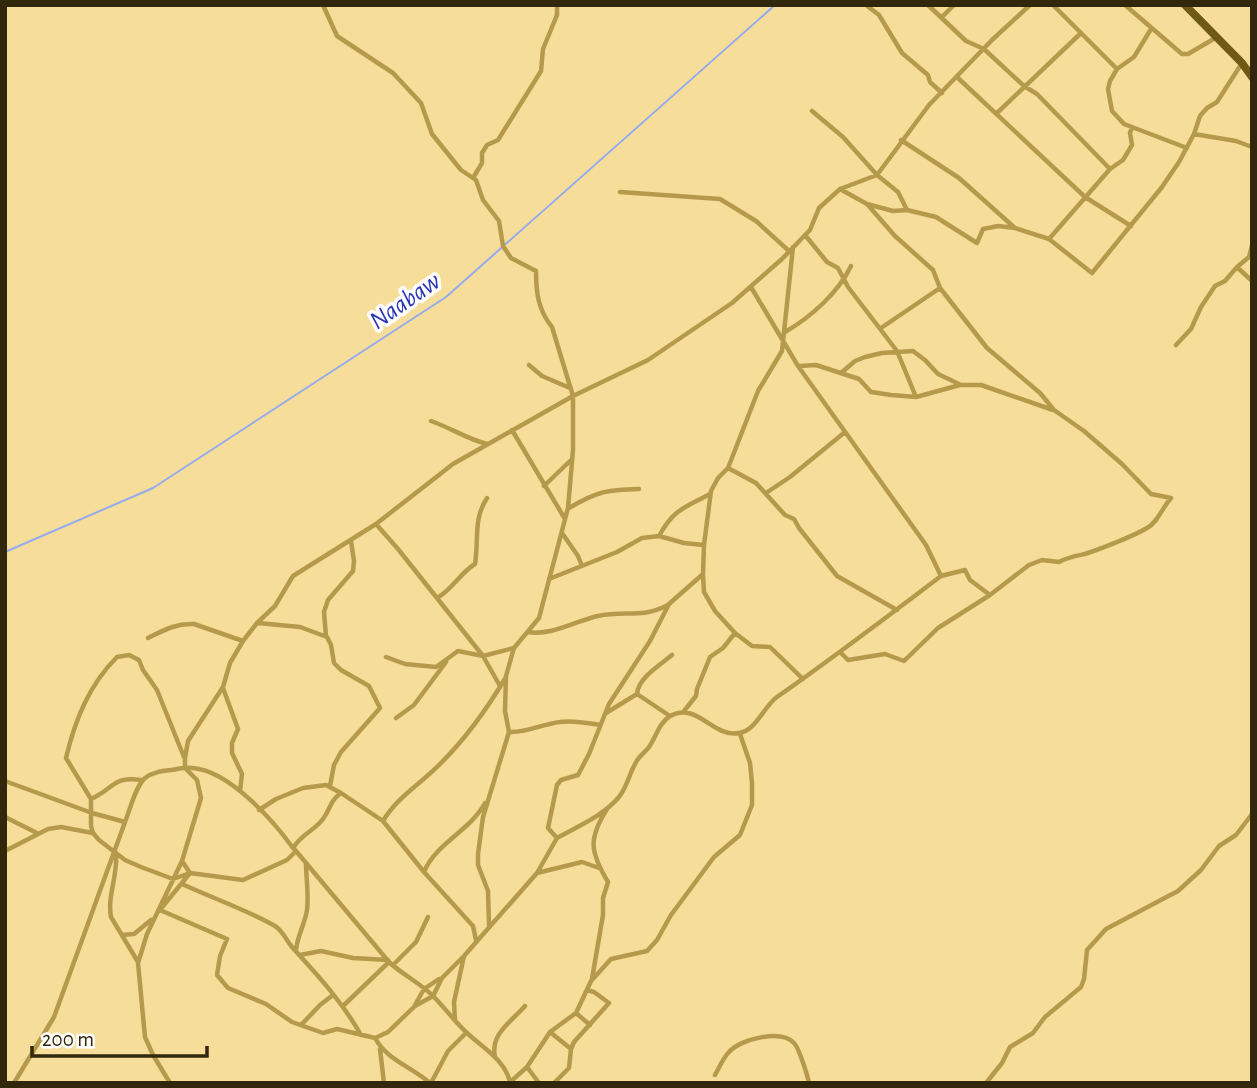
<svg xmlns="http://www.w3.org/2000/svg" width="1257" height="1088" font-family="'Alegreya Sans',sans-serif">
<rect width="100%" height="100%" fill="#f6dd99"/>
<g fill="none" stroke-linecap="round" stroke-linejoin="round">
<path stroke="#95abef" stroke-width="2" d="M 5,552 L 153,488 L 446,297 L 775,5"/>
<path stroke="#b69a4c" stroke-width="4.5" d="M 323,5 L 337,36 L 393,73 L 421,103 L 432,134 L 461,170 L 476,180 L 483,200 L 499,221 L 503,246 L 511,258 L 536,271 C 536,292 538,310 552,327 L 573,396 L 573,450 L 568,508 L 539,618 L 514,648 L 506,676 L 505,711 L 509,732 L 483,817 L 478,854 L 478,865 L 488,891 L 489,925
M 866,5 L 879,15 L 902,53 L 928,75 L 930,82 L 942,93
M 928,5 L 966,41 L 984,49 L 1024,86 L 1037,94 L 1110,169
M 1053,5 L 1117,69
M 1125,5 L 1182,54 L 1188,54 L 1217,37
M 942,17 L 954,5
M 1151,29 L 1134,57 L 1117,69 L 1110,81 L 1108,89 L 1112,111 L 1124,124 L 1187,148
M 958,78 L 1085,197 L 1131,226
M 812,111 L 843,137 L 877,175 L 898,192 L 907,210
M 997,113 L 1081,33
M 1194,134 L 1236,141 L 1252,147
M 901,140 L 959,178 L 1015,228 L 1049,239 L 1092,273 L 1162,187 L 1179,162 L 1194,134 L 1200,116 L 1207,108 L 1217,102 L 1242,63
M 473,178 L 482,163 L 482,153 L 487,145 L 498,140 L 541,71 L 543,49 L 557,15 L 557,5
M 840,189 L 867,204 L 893,211 L 907,210 L 936,217 L 977,243 L 983,229 L 998,226 L 1015,228
M 620,192 L 720,199 L 756,221 L 789,251
M 805,235 L 827,262 L 838,268 L 848,287 L 897,351 L 916,397
M 1049,239 L 1110,169 L 1123,160 L 1132,145 L 1130,133 L 1132,127
M 1237,267 L 1252,281
M 881,328 L 940,288
M 785,332 C 811,317 838,293 851,266
M 1176,345 L 1191,329 L 1201,307 L 1215,286 L 1225,281 L 1237,267 L 1249,257 L 1252,245
M 529,365 L 542,376 L 570,388
M 799,366 L 816,365 L 859,379 L 871,392 L 891,395 L 916,397 L 960,385 L 981,385 L 1053,410
M 841,373 L 855,361 L 865,357 L 882,353 L 913,351 L 925,360 L 938,374 L 959,384
M 431,421 C 451,428 467,439 487,444
M 512,430 L 565,519
M 728,468 L 756,483 L 785,515 L 794,519 L 799,528 L 837,576 L 897,610
M 544,486 L 571,460
M 766,493 L 790,477 L 845,432
M 569,508 C 598,491 606,490 639,489
M 376,524 L 398,549 L 483,656 L 500,686
M 562,533 L 578,556 L 582,566
M 659,536 C 674,509 684,508 710,494
M 703,575 L 704,592 L 715,611 L 735,633 L 752,646 L 770,647 L 803,679
M 941,576 L 965,570 L 970,580 L 990,595
M 549,579 L 617,552 L 642,538 L 659,536 L 684,543 L 704,545
M 437,598 C 452,590 460,573 475,564 C 479,540 473,519 487,498
M 258,623 L 300,627 L 327,637 L 331,645 L 334,663 L 341,670 L 369,686 L 380,708 L 341,752 L 334,765 L 330,786
M 528,632 C 552,636 575,621 598,616 C 625,610 641,619 668,605
M 326,636 L 324,612 L 328,600 L 353,571 L 354,561 L 351,541
M 148,638 C 164,630 177,623 194,624 L 243,641
M 841,653 L 848,660 L 885,654 L 904,661 L 938,628 L 990,595 L 1029,565 L 1042,560 L 1059,562 C 1068,557 1075,556 1085,554 C 1100,549 1134,536 1147,528 C 1158,522 1162,508 1171,498 L 1151,494 L 1122,464 L 1084,431 L 1054,410 L 1040,393 L 987,348 L 940,288 L 933,270 L 895,236 L 867,204
M 386,657 L 405,664 L 436,667 L 458,651 L 483,656 L 514,648
M 223,688 L 238,729 L 232,743 L 232,753 L 242,774 L 240,791
M 637,694 C 638,678 660,665 672,655
M 684,711 L 696,696 L 697,689 L 710,657 L 723,648 L 735,633
M 606,713 L 637,694 L 670,716
M 396,718 L 414,705 L 446,662
M 509,732 C 527,733 542,724 560,722 C 573,720 587,723 600,725
M 5,781 L 92,813 L 125,822 C 130,810 135,787 145,778 C 153,772 162,771 171,770 C 178,769 186,767 193,768 C 229,771 273,820 293,848
M 91,799 C 115,788 112,776 142,780
M 259,810 L 276,799 L 303,788 L 326,785 L 341,793 L 383,821 L 424,872 L 473,926 L 476,940
M 5,817 L 37,833
M 383,821 C 397,797 422,783 441,763 C 467,737 487,709 506,677
M 557,838 C 578,826 603,816 619,797 C 628,786 630,770 638,759 C 642,754 646,751 649,747 C 656,737 659,723 670,716 C 697,701 713,738 739,733 C 756,731 764,706 777,697 C 833,658 887,617 941,576 L 926,545 L 798,366 L 751,287
M 5,851 L 48,829 L 61,827 L 93,833
M 296,851 L 389,962 C 403,975 420,983 433,996 C 445,1008 455,1022 467,1033 C 483,1048 505,1060 510,1082
M 116,853 C 118,876 107,896 111,917 L 138,962
M 182,861 L 190,873 L 173,879 L 141,867 L 125,860 L 99,840 L 93,833 L 91,826 L 91,799 L 66,758 C 75,720 89,685 117,657 L 129,655 L 139,660 L 143,670 L 157,690 L 184,757
M 424,872 C 436,843 470,831 485,803
M 537,873 L 582,862 L 599,868
M 182,884 C 212,898 245,909 275,926 C 283,931 286,940 292,947 C 319,977 341,1000 361,1035
M 160,910 L 227,939 L 220,956 L 217,975 L 228,988 L 266,1004 L 292,1022 L 323,1033 L 337,1029 L 375,1038 L 388,1032 L 415,1006 L 433,996 L 442,978 L 464,956 L 537,873 L 557,838 L 548,828 L 557,785 L 561,780 L 578,775 L 589,754 L 609,704 L 650,641 L 669,604 L 703,574 L 704,545 L 711,491 L 718,478 L 728,468 L 758,391 L 782,351 L 793,247
M 159,911 L 190,873 L 243,880 L 287,860 L 296,851 L 293,848 C 302,833 317,830 325,816 C 331,806 331,800 341,793
M 122,935 L 134,934 L 151,920
M 296,950 C 297,936 305,924 307,910 C 309,894 306,879 306,863
M 300,955 L 321,951 L 353,958 L 388,960
M 393,965 L 416,942 L 428,917
M 592,979 L 603,915 L 603,898 L 608,882 C 590,852 588,839 607,809
M 344,1005 L 389,962
M 415,1005 L 424,989 L 439,979
M 576,1013 L 590,1025
M 455,1020 L 454,1002 L 464,956
M 301,1025 L 320,1005 L 333,995
M 550,1032 L 571,1049
M 375,1038 C 387,1060 412,1067 430,1083
M 380,1049 L 384,1083
M 495,1057 C 490,1034 511,1022 525,1006
M 527,1067 L 539,1083
M 715,1075 C 719,1068 723,1058 729,1052 C 740,1039 781,1029 794,1043 C 799,1048 807,1074 809,1083
M 14,1083 L 54,1017 L 125,822
M 170,1083 L 153,1055 L 145,1037 L 138,963 L 147,934 L 182,861 L 201,798 L 197,780 L 185,768 L 185,758 L 188,741 L 223,687 L 230,663 L 243,641 L 257,623 L 275,606 L 293,576 L 376,524 L 453,464 L 573,396 L 648,360 L 732,303 L 782,259 L 810,230 L 819,208 L 840,189 L 877,175 L 929,105 L 992,40 L 1030,5
M 431,1083 L 448,1051 L 466,1033
M 509,1083 L 527,1067 L 550,1032 L 576,1013 L 591,981 L 611,959 L 647,951 L 657,940 L 671,915 L 714,857 L 740,835 L 752,805 L 752,783 L 750,763 L 740,734
M 554,1083 L 569,1068 L 571,1049 L 574,1042 L 609,1003 L 594,992 L 587,990
M 986,1083 L 1002,1063 L 1010,1047 L 1033,1033 L 1045,1017 L 1081,987 L 1084,979 L 1087,950 L 1106,929 L 1178,891 L 1201,870 L 1219,846 L 1236,835 L 1252,814"/>
<path stroke="#6e5a16" stroke-width="8" d="M 1185,5 L 1242,63 L 1252,77"/>
</g>
<g text-anchor="middle" dominant-baseline="central" stroke-width="7" stroke-linejoin="round" paint-order="stroke">
<g font-size="26" font-style="italic" fill="#2834b4" stroke="#fff">
<text transform="translate(405 301) rotate(-35)">Naabaw</text>
</g>
</g>
<rect width="1257" height="1088" fill="none" stroke="#31270a" stroke-width="14"/>
<path d="M32 1046v10h175v-10" fill="none" stroke="#31270a" stroke-width="3.5"/>
<text x="42" y="1046" font-size="21" fill="#31270a" stroke="#ffffff" stroke-width="5" paint-order="stroke">200 m</text>
</svg>
